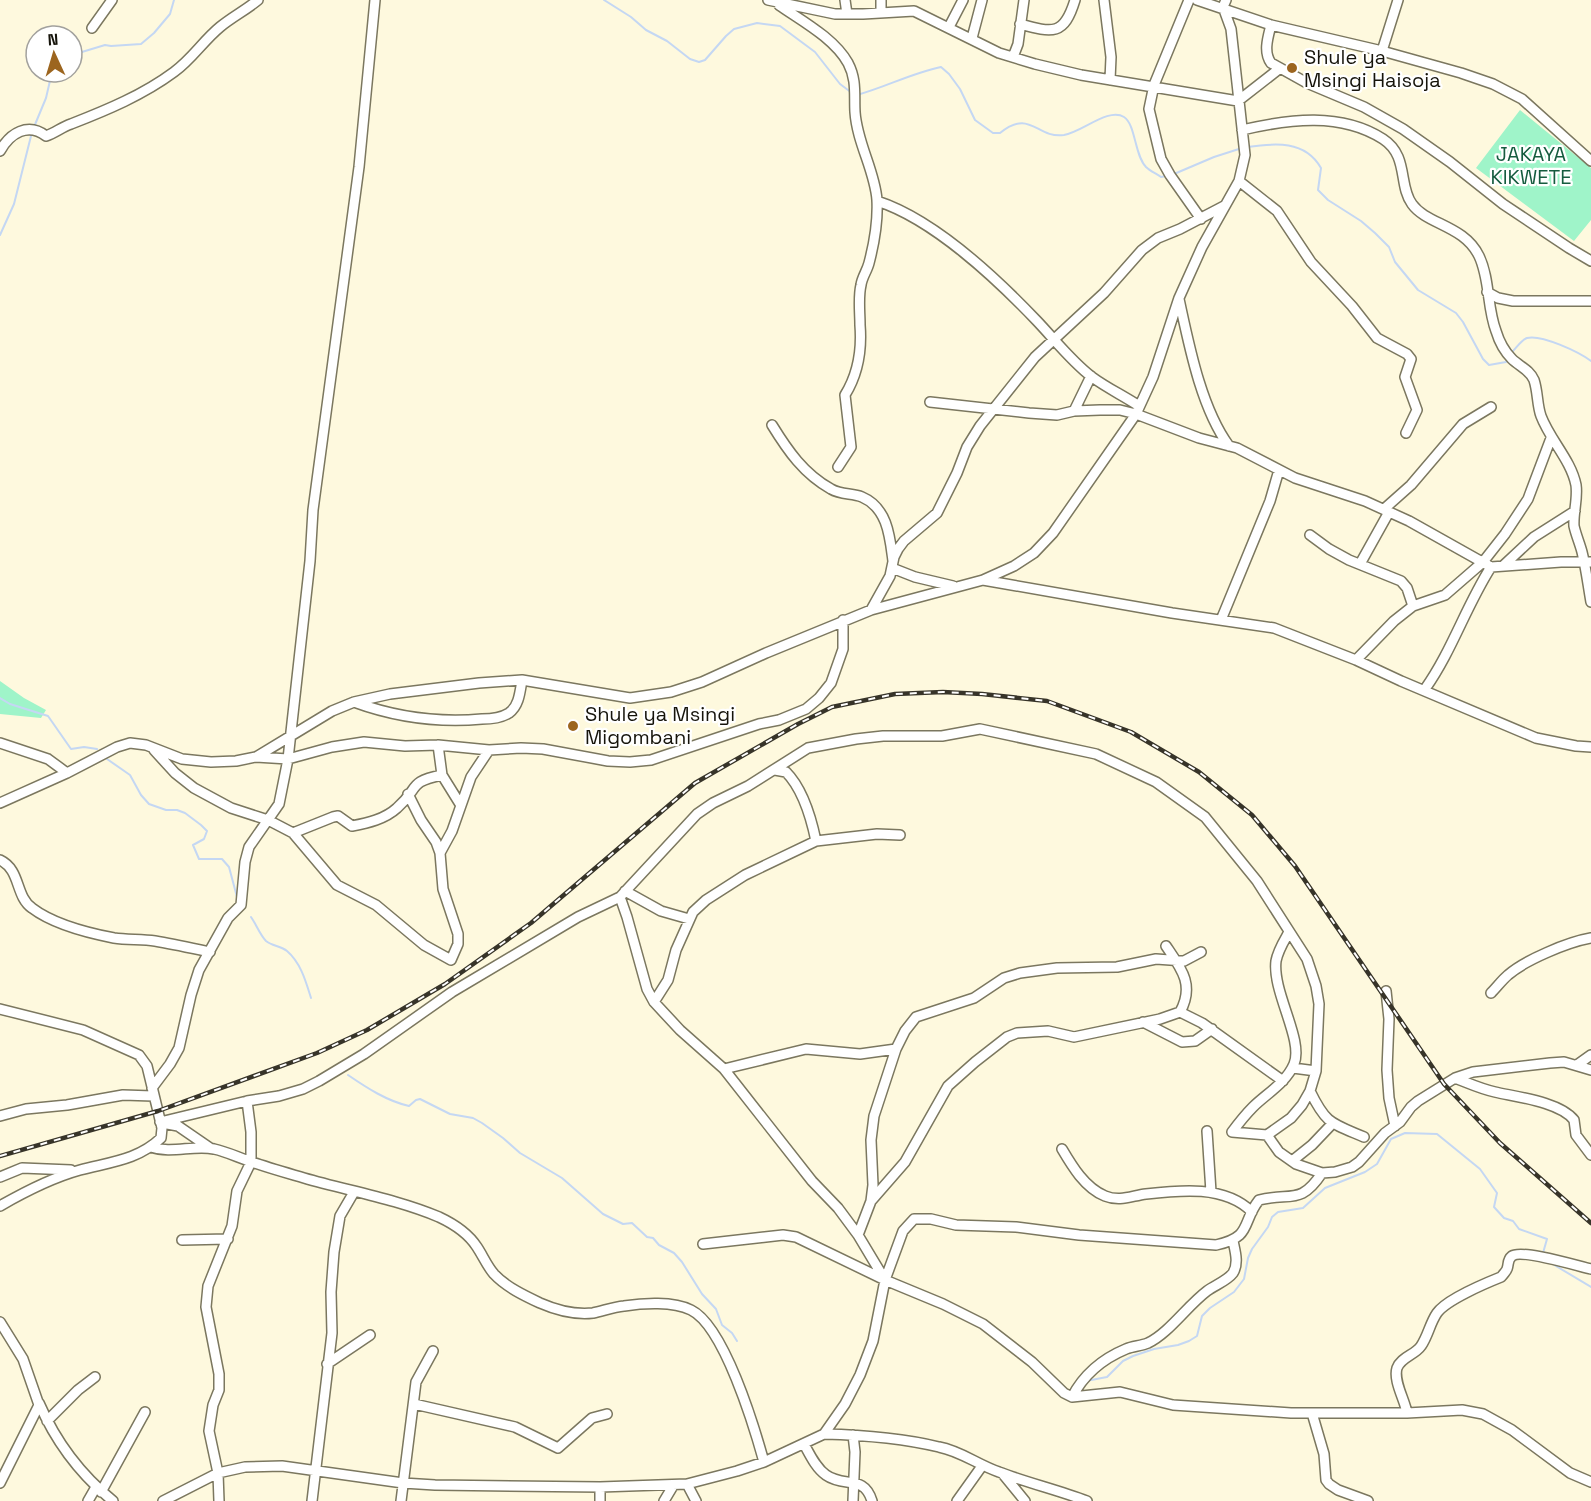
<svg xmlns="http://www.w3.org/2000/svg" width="1591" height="1501" font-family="'Space Grotesk',sans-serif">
<rect width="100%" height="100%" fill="#fef9de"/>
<path fill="#9ff4c9" d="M 1520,110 L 1591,168 L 1591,220 L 1574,241 L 1476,168 Z
M 0,681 L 24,698 L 46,710 L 41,718 L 0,714 Z"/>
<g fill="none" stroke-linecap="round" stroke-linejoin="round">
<path stroke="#c4d7f3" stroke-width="2" d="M 604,0 L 631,17 L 646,30 L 667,41 L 690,59 L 699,62 L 705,60 L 726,36 L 734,29 L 757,23 L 780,26 L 815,52 L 840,84 L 852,93
M 72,55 L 105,45 L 111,46 L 141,44 L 154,33 L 170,14 L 174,0
M 857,95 C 886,87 912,73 941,67 L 949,74 L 960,89 L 975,120 L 993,133 L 1000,133 C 1031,108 1036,139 1064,135 C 1082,132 1109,107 1124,117 C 1136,125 1134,154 1146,167 C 1150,171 1157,174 1161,177 L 1166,176
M 34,127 L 46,98 L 52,72
M 1247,147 C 1275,143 1305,140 1321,168 L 1318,190 L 1328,200 L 1361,221 L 1375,233 L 1389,247 L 1395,262 L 1418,290 L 1456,313 L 1463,322 L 1483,359 L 1489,365 L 1506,362 L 1507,359
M 1174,174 L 1214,157 L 1242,148
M 0,235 L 14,204 L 32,132
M 1510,354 C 1515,350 1521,340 1527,338 C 1541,334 1579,352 1591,361
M 0,698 L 10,704 L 48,716 L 71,749 L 84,747 L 97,749
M 107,759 L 130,775 L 141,795 L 149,804 L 166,810 L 177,810 L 185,813 L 201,825 L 207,831 L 204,839 L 193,845 L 199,859 L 222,859 L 229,867 L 237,897
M 251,917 C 256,924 260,935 266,941 C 272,946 281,946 287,951 C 301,963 306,982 311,998
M 348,1075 C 367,1088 387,1101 409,1106 L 416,1100 L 420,1099 L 450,1114 L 473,1118 L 482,1123 L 503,1138 L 520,1153 L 562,1178 L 603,1214 L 623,1224 L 632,1223 L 647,1237 L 653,1238 L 659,1245 L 674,1253 L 682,1262 L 702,1294 L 716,1309 L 722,1325 L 732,1333 L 737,1341
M 1551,1263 L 1591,1287
M 1086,1381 L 1107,1377 L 1123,1361 L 1133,1356 L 1154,1349 L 1178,1345 L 1189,1341 L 1197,1336 L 1202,1316 L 1210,1308 L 1234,1292 L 1244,1279 L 1248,1258 L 1252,1249 L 1268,1227 L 1272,1217 L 1278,1212 L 1303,1208 L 1325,1188 L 1365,1172 L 1377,1164 L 1391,1139 L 1405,1133 L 1437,1134 L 1480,1169 L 1497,1193 L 1494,1207 L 1504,1218 L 1513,1221 L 1519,1229 L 1547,1239 L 1543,1253"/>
<defs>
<path id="minor" d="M 768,0 L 835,14 L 863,14 L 914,11 L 999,53 L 1035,64 L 1081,75 L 1238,101 L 1279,69
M 845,0 L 847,14
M 1104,0 L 1111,57 L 1110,80
M 1189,0 L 1154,85 L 1149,109 L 1161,159 L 1170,175 L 1201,219
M 1197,0 L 1271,25 L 1382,51 L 1461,73 L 1493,84 L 1522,99 L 1591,161
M 779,5 C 802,21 834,38 848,63 C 857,80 854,95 855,112 C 857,143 875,171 877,200 C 878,220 874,244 869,263 C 867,271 862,277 861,285 C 858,297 860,312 860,325 C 862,350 858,374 845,395 L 851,447 L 838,467
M 881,13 L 881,0
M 1020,24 C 1053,33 1064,36 1075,0
M 1271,25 C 1268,37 1263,52 1271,63 L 1307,83 L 1364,107 L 1403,129 L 1450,162 L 1503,204 L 1569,248 L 1591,261
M 949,27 L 963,0
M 92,28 L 112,0
M 972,38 L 982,0
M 1382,51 L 1398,0
M 1013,57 L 1018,44 L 1024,0
M 1242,130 C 1289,119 1341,112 1383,139 C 1409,156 1398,185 1412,204 C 1427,225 1464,225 1479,256 C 1490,279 1487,308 1496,331 C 1499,341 1504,351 1512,359 C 1519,366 1530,370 1534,380 C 1538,392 1537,405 1541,416 C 1550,440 1571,460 1576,485 C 1578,499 1573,513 1574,526 C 1576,535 1580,544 1582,552 C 1586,568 1588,585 1591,602
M 0,151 C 10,133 28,122 46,136 C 55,133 62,127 71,124 C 107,110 143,95 174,72 C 192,59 203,41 220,27 C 232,17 246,10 258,0
M 1239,181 L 1277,211 L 1311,262 L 1352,306 L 1377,338 L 1407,354 L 1411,359 L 1405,377 L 1417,410 L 1406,433
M 877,201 C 933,219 997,279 1037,321 C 1055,340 1072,362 1092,377 C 1107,388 1124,396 1139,406
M 1487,292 L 1498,298 L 1513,301 L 1591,301
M 1179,299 C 1189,345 1201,408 1229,446
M 930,402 L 1029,413 L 1057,415 L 1074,411 L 1100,410 L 1120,410 L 1136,414 L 1199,438 L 1237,448 L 1295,478 L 1365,501 L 1409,521 L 1491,567 L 1561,562 L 1591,562
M 1074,411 L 1091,376
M 772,425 C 788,451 804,474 831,489 C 841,495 852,493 862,497 C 888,508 890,538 893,561
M 1384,509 L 1411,485 L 1463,424 L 1491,407
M 1310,535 L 1329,549 L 1349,560 L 1401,581 L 1407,588 L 1413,606
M 1360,564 L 1389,512
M 1504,565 L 1534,537 L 1575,511
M 892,568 L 915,577 L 953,586
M 983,580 L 1172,613 L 1274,628 L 1356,660 L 1401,681 L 1536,738 L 1576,746 L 1591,747
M 871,610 L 890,576 L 894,557 L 898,549 L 904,541 L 937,513 L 957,473 L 967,447 L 980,426 L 1035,357 L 1104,293 L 1142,250 L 1158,238 L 1180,229 L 1224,206
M 1221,620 L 1270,501 L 1279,470
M 1356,660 L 1394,621 L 1413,606 L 1445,595 L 1483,562 L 1505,534 L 1528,499 L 1551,438
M 1425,689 C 1452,651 1466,606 1491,567
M 354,702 C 395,717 438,723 482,719 C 490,719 501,718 509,713 C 519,706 520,692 522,680
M 0,743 L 48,759 L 67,773
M 438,745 L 442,775 L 460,804
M 154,750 L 175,773 L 194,788 L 231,808 L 268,820 L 293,833 L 337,885 L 376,905 L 424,945 L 451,960 L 458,944 L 458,934 L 443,889 L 440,853 L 436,842 L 421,820 L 408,794
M 256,757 L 288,759 L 332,747 L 364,742 L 405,746 L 438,745 L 489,750 L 521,748 L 543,749 L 608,761 L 630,762 L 651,760 L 759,724 L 779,720 L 806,709 L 819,698 L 831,683 L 843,649 L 843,620
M 775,770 L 786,772 C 803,789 811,817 816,841
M 0,803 L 67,773 L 117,747 L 130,743 L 146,745 L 182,759 L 211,762 L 236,761 L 256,757 L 332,711 L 354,702 L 390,694 L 479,683 L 522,680 L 630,698 L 671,692 L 702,682 L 766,653 L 871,610 L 983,580 L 1014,566 L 1034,553 L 1053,533 L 1136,414 L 1153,377 L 1179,298 L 1202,247 L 1239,181 L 1245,155 L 1231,29 L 1223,7 L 1226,0
M 293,833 L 333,817 L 338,816 L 352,826 C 368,823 385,819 397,808 C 420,788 407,782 442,775
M 440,853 L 452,831 L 471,777 L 489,750
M 0,860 C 21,870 15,896 32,908 C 53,924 88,933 114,938 C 127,940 142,939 155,941 C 173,944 191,948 210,952
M 625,891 L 661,911 L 689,919
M 1386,991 L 1389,1019 L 1387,1070 L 1389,1098 L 1395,1126
M 1491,993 C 1497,987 1502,980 1508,975 C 1525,960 1568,942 1591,938
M 654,1002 L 668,980 L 676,950 L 693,912 L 706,900 L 745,875 L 816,841 L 877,834 L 900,835
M 0,1009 L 83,1030 L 139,1055 L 147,1066 L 162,1128 L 161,1138 C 138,1160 110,1162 80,1170 C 51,1178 26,1191 0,1206
M 1180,1012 L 1202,1023 L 1283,1081
M 1143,1022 L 1182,1042 L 1195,1041 L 1212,1029
M 1577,1065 L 1591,1055
M 1293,1068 L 1316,1071
M 724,1069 L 806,1049 L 860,1054 L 896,1049
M 1455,1078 C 1468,1083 1481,1089 1495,1092 C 1517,1097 1560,1102 1574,1120 L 1576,1135 L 1591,1155
M 152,1088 L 170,1064 L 179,1048 L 191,995 L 199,970 L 228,918 L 241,905 L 245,862 L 249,847 L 279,804 L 288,759 L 310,561 L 313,510 L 359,167 L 375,0
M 1310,1091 C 1326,1124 1331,1123 1364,1137
M 0,1116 L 26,1109 L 67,1105 L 123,1095 L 153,1096
M 160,1122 L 247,1101 L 279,1096 L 303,1089 L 319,1081 L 364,1054 L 452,992 L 578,917 L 620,897 L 697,814 L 713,803 L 748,786 L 808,748 L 856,739 L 883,736 L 942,736 L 980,729 L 1096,754 L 1156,782 L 1205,817 L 1257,881 L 1307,959 L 1316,986 L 1319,1004 L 1316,1071 L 1310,1091 L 1302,1105 L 1291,1118 L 1267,1135
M 162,1123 L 178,1126 L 210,1148
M 1207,1131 L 1211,1192
M 1232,1132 L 1267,1135 L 1279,1152 L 1296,1164 L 1322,1173 L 1335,1172 L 1352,1167 L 1359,1162 L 1385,1133 L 1400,1122 L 1411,1107 L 1418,1101 L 1455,1078 L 1473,1072 L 1550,1063 L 1564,1062 L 1591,1070
M 1232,1132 C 1238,1124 1245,1115 1253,1107 C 1266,1094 1286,1083 1294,1064 C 1304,1040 1272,992 1276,961 C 1278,950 1284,941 1289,932
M 151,1147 C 171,1154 193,1145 214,1149 C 228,1152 239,1158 252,1162 C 269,1168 287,1173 304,1178 C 349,1191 396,1199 439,1217 C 454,1224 468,1233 477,1247 C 483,1256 487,1266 494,1274 C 506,1287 525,1296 540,1303 C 556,1310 575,1315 593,1313 C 603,1311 613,1307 624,1306 C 643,1303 673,1301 691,1310 C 724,1326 754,1426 764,1462
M 1062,1149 C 1072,1166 1085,1188 1105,1196 C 1120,1202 1131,1196 1146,1194 C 1180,1190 1225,1185 1252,1212
M 1292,1161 L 1312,1145 L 1332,1124
M 0,1177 L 22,1168 L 71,1170
M 871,1201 L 905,1162 L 948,1086 L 975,1062 L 1007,1037 L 1017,1033 L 1048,1031 L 1074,1037 L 1160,1019 L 1180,1012 C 1195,985 1181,968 1166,946
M 858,1235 L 871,1201 L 873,1185 L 871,1140 L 874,1116 L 896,1049 L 905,1031 L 916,1017 L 974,998 L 1004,978 L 1020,973 L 1057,968 L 1117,967 L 1156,959 L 1184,961 L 1201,952
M 182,1240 L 228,1239
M 703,1244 L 783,1235 L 796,1237 L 885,1280 L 943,1304 L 983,1324 L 1032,1362 L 1064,1393 L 1072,1397 L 1120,1392 L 1173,1405 L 1291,1413 L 1407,1413 L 1462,1410 L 1483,1414 L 1512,1430 L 1570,1473 L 1591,1482
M 885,1280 L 903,1231 L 914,1219 L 931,1219 L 956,1225 L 1016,1227 L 1079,1235 L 1216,1245 C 1253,1237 1241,1223 1259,1200 C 1291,1192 1300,1206 1322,1173
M 0,1322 L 23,1359 L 39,1405 L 0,1483
M 327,1364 L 370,1335
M 1072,1397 C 1084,1374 1102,1359 1126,1349 C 1133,1346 1141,1346 1148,1343 C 1169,1333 1187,1306 1207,1291 C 1215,1285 1227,1281 1233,1273 C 1239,1263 1235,1251 1233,1241
M 39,1403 C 55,1440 81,1475 113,1501
M 414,1404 L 515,1427 L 558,1448 L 592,1418 L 607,1414
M 1312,1413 L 1324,1454 L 1326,1480 L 1329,1484 L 1338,1490 L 1368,1501
M 1407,1413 C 1405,1400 1393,1381 1397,1368 C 1401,1357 1415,1355 1421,1346 C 1428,1336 1430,1323 1437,1313 C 1446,1300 1486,1283 1501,1277 C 1502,1276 1507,1270 1507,1269 C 1509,1264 1507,1260 1512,1256 C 1521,1249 1578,1266 1591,1269
M 47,1421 L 78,1390 L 95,1377
M 824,1434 C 863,1435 902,1438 939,1447 C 961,1451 978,1465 999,1472 C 1028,1483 1058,1490 1087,1501
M 853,1435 L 855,1452 L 853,1501
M 804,1444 C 810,1455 816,1468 826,1475 C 844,1488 864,1474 872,1501
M 1002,1473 L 1025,1501
M 687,1484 L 696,1501
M 600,1487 L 600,1501
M 101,1492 L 145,1412
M 88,1501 L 96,1487
M 163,1501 L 218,1473 L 245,1467 L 282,1466 L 403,1483 L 435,1485 L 600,1487 L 687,1484 L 737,1471 L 764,1462 L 824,1434 L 845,1404 L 860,1375 L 873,1341 L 885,1280 L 858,1235 L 838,1208 L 812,1181 L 724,1069 L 680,1030 L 654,1002 L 647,989 L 627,917 L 620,897
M 219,1501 L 218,1473 L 209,1431 L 213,1405 L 219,1390 L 219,1374 L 206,1307 L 208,1286 L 232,1226 L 237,1191 L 251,1162 L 251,1132 L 247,1101
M 312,1501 L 332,1333 L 331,1292 L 334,1252 L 340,1216 L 354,1192
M 401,1501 L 416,1382 L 433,1351
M 664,1501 L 673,1486
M 957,1501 L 982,1466"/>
</defs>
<use href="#minor" stroke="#7b775f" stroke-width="12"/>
<use href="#minor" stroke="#fff" stroke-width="9"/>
<defs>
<path id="rail" d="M 0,1156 L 158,1111 L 317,1053 L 367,1030 L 445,984 L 531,923 L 695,783 L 798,724 L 832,707 L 895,694 L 943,692 L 982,694 L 1047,701 L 1131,732 L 1199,772 L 1252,815 L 1295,866 L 1444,1084 L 1500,1143 L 1591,1223"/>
</defs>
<use href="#rail" stroke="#373429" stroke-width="4.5"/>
<use href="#rail" stroke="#fff" stroke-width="2" stroke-dasharray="7" stroke-linecap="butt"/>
</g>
<g fill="#9c651f" stroke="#fff" stroke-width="2">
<circle cx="1292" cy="68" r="6"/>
<circle cx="573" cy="726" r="6"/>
</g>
<g text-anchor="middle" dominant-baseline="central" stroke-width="4.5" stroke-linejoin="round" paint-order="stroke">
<g font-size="20" fill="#16140b" stroke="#fff" text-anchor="start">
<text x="1304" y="57">Shule ya<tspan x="1304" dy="23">Msingi Haisoja</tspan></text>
<text x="585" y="714">Shule ya Msingi<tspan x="585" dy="23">Migombani</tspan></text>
</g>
<g font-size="20" fill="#155c3f" stroke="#fff">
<text x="1531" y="154">JAKAYA<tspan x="1531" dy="23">KIKWETE</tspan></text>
</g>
</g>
<g transform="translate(54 54) rotate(356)"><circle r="28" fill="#ffffff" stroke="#a2a19d" stroke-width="1.5"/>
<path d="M0-4.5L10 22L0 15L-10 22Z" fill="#9c651f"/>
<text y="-9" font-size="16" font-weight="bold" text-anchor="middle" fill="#16140b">N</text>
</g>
</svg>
